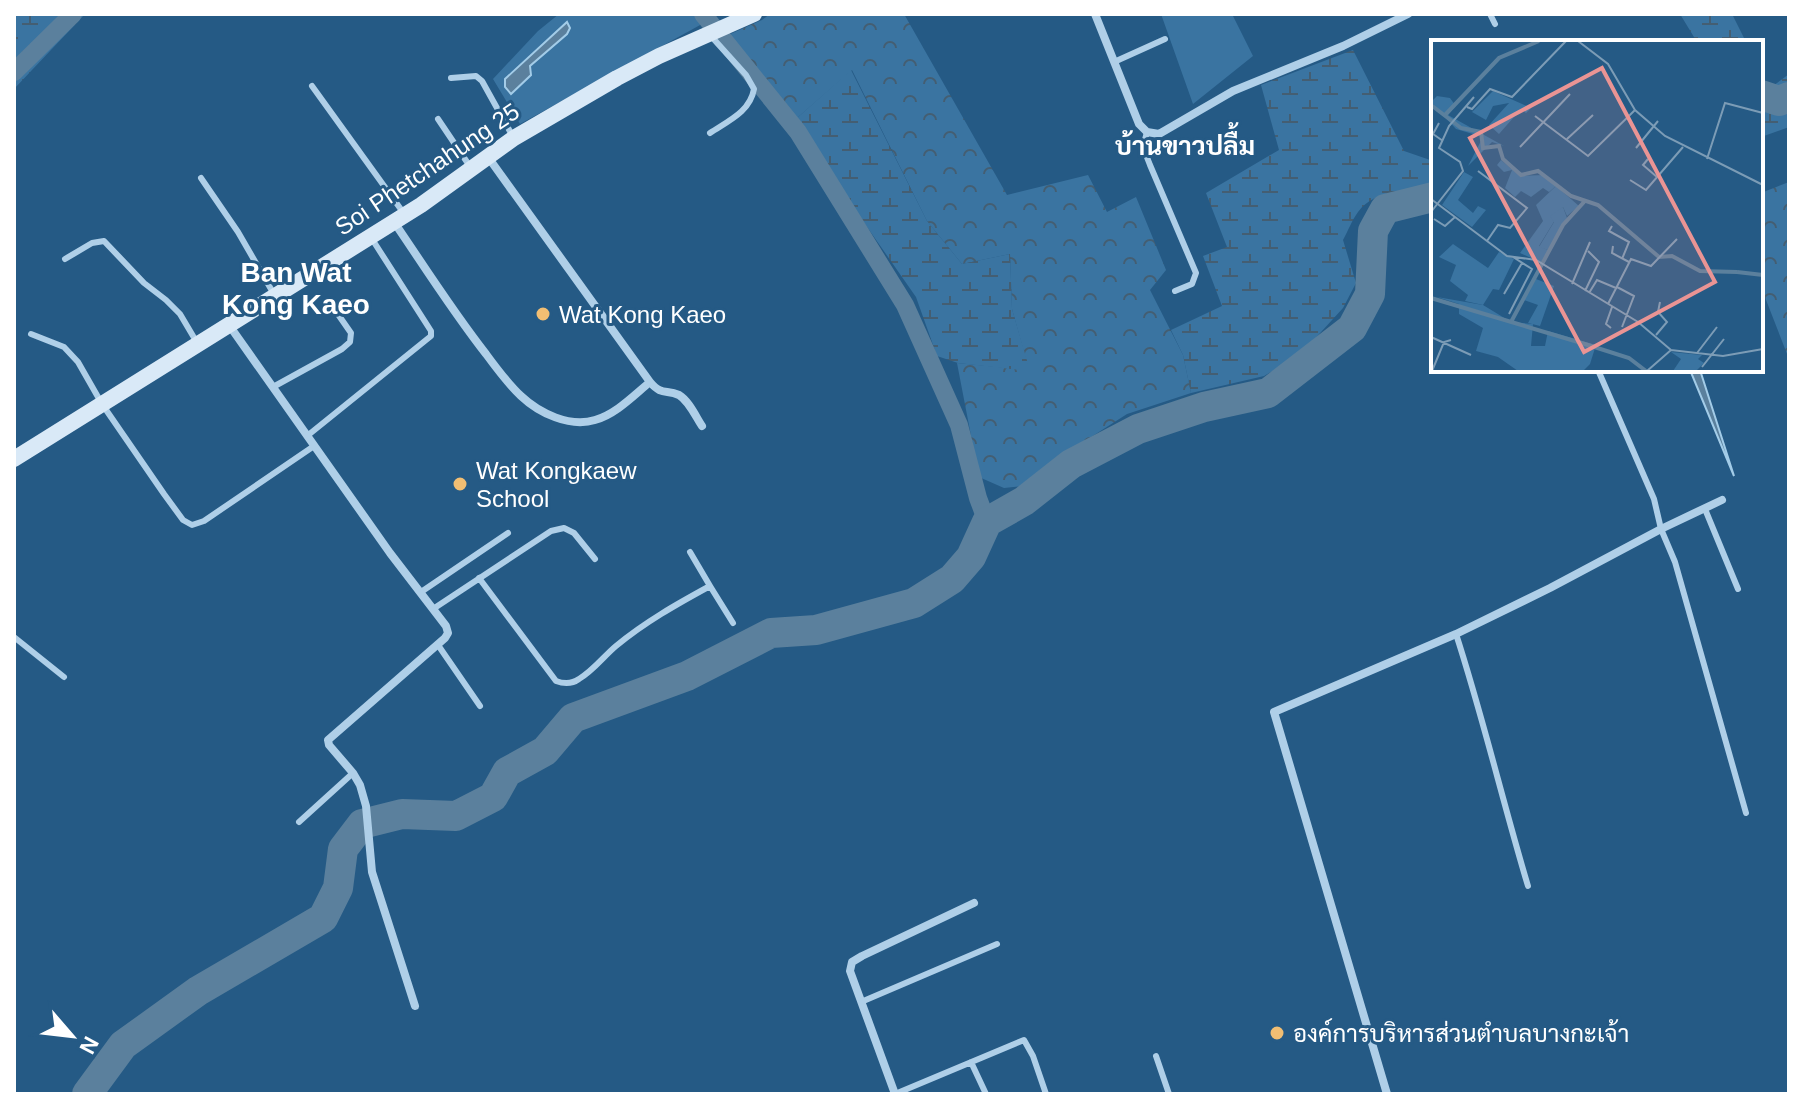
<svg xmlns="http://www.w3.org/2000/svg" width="1803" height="1108" font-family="Helvetica,Sarabun,sans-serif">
<defs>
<pattern id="forest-crowns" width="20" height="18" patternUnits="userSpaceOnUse" patternTransform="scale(2)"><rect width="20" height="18" fill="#3a74a1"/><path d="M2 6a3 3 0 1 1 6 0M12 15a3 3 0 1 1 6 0" fill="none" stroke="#445e72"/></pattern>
<pattern id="wetland-marsh" width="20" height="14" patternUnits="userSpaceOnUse" patternTransform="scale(2)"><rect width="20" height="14" fill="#3a74a1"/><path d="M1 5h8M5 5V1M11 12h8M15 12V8" fill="none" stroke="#445e72"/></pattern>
</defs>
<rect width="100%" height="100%" fill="#255a85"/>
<path fill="#3a74a1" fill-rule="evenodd" d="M 559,14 L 695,14 L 702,24 L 520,124 L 493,79 L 538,31 ZM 568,22 L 567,34 L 530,66 L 530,75 L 511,93 L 521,64 Z
M 1161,14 L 1232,14 L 1253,56 L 1193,104 Z"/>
<path fill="url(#forest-crowns)" d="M 770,14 L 904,14 L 1007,195 L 1088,175 L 1107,212 L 1136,197 L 1166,270 L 1150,290 L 1183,355 L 1191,393 L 1127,414 L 1077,446 L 1024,486 L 1004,488 L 979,477 L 957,363 L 1029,370 L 1012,309 L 1010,254 L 962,264 L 927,221 L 852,70 L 797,118 L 728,35 L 762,20 Z
M 1789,182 L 1789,359 L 1761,287 L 1761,193 Z"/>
<path fill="url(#wetland-marsh)" d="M 14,14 L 85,14 L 14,89 Z
M 1680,14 L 1732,14 L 1746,42 L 1697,42 Z
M 1353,50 L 1404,151 L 1433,161 L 1433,184 C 1407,193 1376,188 1358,212 C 1352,220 1348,231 1343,240 L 1356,283 L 1343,308 L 1300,355 L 1264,376 L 1191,393 L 1183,355 L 1171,330 L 1222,306 L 1203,256 L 1227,247 L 1206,193 L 1279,150 L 1261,85 Z
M 851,70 L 927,221 L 962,264 L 1010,254 L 1012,309 L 1030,371 L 958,363 L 937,356 L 916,297 L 851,204 L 797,118 Z
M 1761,74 L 1769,89 L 1789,74 L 1789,92 L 1780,97 L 1789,104 L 1789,127 L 1761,137 Z"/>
<path fill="#5b809d" stroke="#a3cce8" stroke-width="2" d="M 567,22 L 570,28 L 567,34 L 530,66 L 531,75 L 511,94 L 505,87 L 505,79 Z
M 1690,370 L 1700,370 L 1734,476 Z"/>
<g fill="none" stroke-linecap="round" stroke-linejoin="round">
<path stroke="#5b809d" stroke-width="18" d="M 703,14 L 798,132 L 905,305 L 959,425 L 978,498 L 987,522
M 14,72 L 73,14"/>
<path stroke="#5b809d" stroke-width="30" d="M 1761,95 L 1779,101 L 1789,97
M 87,1094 L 123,1045 L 198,991 L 323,918 L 338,888 L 343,849 L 362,824 L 402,814 L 456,816 L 493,797 L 507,772 L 545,751 L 573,718 L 687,676 L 771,633 L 816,630 L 914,603 L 952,579 L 971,557 L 987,522 L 1024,501 L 1071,464 L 1138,429 L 1204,407 L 1268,393 L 1352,328 L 1370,294 L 1373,231 L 1385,209 L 1433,197"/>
<path stroke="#afcfe8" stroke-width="6" d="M 1490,14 L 1495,24
M 1114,62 L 1165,39
M 451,78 L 476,76 L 482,81 L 512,135
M 312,86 L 405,215
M 438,119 L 471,168
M 1147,132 L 1143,147 L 1150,165 L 1196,273 L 1192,284 L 1175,291
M 710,133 C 728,121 750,112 754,89 L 746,75 L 710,35
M 201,178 L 238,232 L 275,296
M 65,259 L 92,243 L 104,241 L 144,283 L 166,300 L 180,314 L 196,341
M 31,334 L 64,347 L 78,362 L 102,404 L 164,494 L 183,520 L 192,525 L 204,521 L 314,446
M 1598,370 L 1654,499 L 1661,529 L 1675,562 L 1746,813
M 273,387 L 342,349 L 350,342 L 351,333 L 335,310
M 307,436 L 431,336 L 431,331 L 372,239
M 1705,509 L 1738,589
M 690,552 L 710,586
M 479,578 L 556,681 C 564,684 572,684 579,679 C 593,671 604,656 616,646 C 645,622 677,604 710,586 L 733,623
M 421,592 L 508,533
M 433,609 L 551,531 L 564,528 L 574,533 L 595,559
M 1456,634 C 1483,717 1503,803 1528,886
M 14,637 L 64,677
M 438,645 L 480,706
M 299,822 L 353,773
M 861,1002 L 997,944
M 1156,1056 L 1169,1094
M 971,1062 L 986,1094
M 895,1094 L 1024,1040 L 1033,1056 L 1046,1094"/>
<path stroke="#afcfe8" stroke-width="8" d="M 1095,14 L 1139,124 L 1147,132 L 1159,134 L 1233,91 L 1343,46 L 1408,14
M 488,157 L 650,382 C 662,396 666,389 679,395 C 689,401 696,417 702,426
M 394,222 C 424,266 453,312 486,354 C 497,369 508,384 521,396 C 539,413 570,428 595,420 C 616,414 633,396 650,382
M 229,325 L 390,553 L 446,626 L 448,633 L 445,638 L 328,740 L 329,745 L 353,773 L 360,785 L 366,806 L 372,872 L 415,1006
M 895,1094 L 850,971 L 852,962 L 862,956 L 974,903
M 1387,1094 L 1274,712 L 1456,634 L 1550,588 L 1661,529 L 1722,500"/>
<path stroke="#d9e9f7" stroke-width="16" d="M 14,459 L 421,205 L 514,138 L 617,78 L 659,56 L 754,14"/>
</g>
<g fill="#f1be73" stroke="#255a85" stroke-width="3">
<circle cx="543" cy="314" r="8"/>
<circle cx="460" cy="484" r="8"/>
<circle cx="1277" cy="1033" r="8"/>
</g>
<g text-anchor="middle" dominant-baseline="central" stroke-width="6" stroke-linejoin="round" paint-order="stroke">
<g font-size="24" fill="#fff" stroke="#255a85">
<text transform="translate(427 169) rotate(-34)">Soi Phetchahung 25</text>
</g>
<g font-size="24" fill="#fff" stroke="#255a85" text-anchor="start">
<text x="559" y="314">Wat Kong Kaeo</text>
<text x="476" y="470">Wat Kongkaew<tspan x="476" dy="28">School</tspan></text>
<text x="1293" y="1033">องค์การบริหารส่วนตำบลบางกะเจ้า</text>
</g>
<g font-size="26" font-weight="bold" fill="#fff" stroke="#255a85">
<text x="1185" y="146">บ้านขาวปลื้ม</text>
</g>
<g font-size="28" font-weight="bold" fill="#fff" stroke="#255a85">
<text x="296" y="272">Ban Wat<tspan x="296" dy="32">Kong Kaeo</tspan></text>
</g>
</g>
<g transform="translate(1431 40)">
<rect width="332" height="332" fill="#255a85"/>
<path d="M 62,51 L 100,68 L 95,73 L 90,69 L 68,94 L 58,85 L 78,63 L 62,66 L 55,80 L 41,72 ZM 33,132 L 42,137 L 27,160 L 42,173 L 47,166 L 55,170 L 41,187 L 11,165 ZM 125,146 L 148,166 L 136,176 L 132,167 L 108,206 L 117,210 L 111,223 L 89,213 L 112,181 L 105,165 ZM 22,204 L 57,228 L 68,212 L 83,219 L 68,250 L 62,249 L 52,265 L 34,261 L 37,255 L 19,241 L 25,225 L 8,217 ZM 105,239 L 123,246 L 109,286 L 97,283 L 107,265 L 93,260 ZM 240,312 L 271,315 L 267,319 L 273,323 L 265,331 L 242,331 L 250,319 Z" fill="#3a74a1"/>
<path d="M 53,32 L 17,75 L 73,106 L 61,102 L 37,126 L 52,97 L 25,89 L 0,62 L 6,56 L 19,58 L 24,65 ZM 70,120 L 89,136 L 113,135 L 125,146 L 118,152 L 112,148 L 100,157 L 90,151 L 84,157 L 74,148 L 81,130 L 73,132 L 66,125 ZM 132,167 L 136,178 L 117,210 L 108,207 L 123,182 L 119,176 ZM 6,257 L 52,265 L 80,282 L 102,284 L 100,306 L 114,306 L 117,291 L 165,305 L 159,324 L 152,331 L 87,331 L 67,317 L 45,311 L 52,288 L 28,274 L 28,264 Z" fill="#3a74a1"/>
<path fill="none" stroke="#5b809d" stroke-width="4" d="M 0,65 L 30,88 L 50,92 L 52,108 L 68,106 L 72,119 L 90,135 L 107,131 L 140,156 L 167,165 L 228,217 L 241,216 L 269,231 L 306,232M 14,75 L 68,18 L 108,1M 306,232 L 332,235M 0,258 L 157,305 L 198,318 L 215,331M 80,282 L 132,185 L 153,162"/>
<path fill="none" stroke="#7c9cb6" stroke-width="2" d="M 147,1 L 177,24 L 204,70 L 234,96 L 332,145M 36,67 L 41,69 L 59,49 L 81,57 L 135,1M 104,76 L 157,116 L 204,70M 8,83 L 2,94 L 12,101M 136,99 L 162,75M 89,107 L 139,54M 205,108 L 227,81M 217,119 L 212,125 L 226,137M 276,119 L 294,63 L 332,73M 47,131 L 96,168 L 79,188 L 67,185 L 56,201M 199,140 L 215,150 L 252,107M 0,159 L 76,216 L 105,220 L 207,282 L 240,310M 0,172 L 32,131 L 29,122 L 8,108 L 18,86 L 43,57M 3,179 L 14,186 L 24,177M 181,186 L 178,191 L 198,202 L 191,219M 182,206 L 181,213 L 198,222M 141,244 L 159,202M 186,247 L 203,256 L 191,287M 154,251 L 168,222 L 157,211M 158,253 L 166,240 L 185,248M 73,254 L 91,223M 177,264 L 200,219 L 220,226 L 246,199M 78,274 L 101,229 L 82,217M 180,288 L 175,284 L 181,267M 225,295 L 236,282 L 227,272 L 229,262M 0,297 L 40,315M 266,313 L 286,287M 271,327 L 293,299M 1,331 L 13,302 L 20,300M 216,331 L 240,310 L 292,316 L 332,309"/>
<path fill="#ea9494" fill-opacity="0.15" stroke="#ea9494" stroke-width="4" d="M 171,28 L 284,242 L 153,312 L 39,98 Z"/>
<rect width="332" height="332" fill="none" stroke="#fff" stroke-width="4"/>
</g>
<rect width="1803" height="1108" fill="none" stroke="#ffffff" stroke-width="32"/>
<g transform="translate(72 1036) rotate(118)" stroke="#255a85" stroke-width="6" paint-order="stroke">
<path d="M0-6L14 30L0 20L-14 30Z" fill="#ffffff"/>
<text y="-12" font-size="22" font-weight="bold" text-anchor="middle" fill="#ffffff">N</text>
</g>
</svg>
